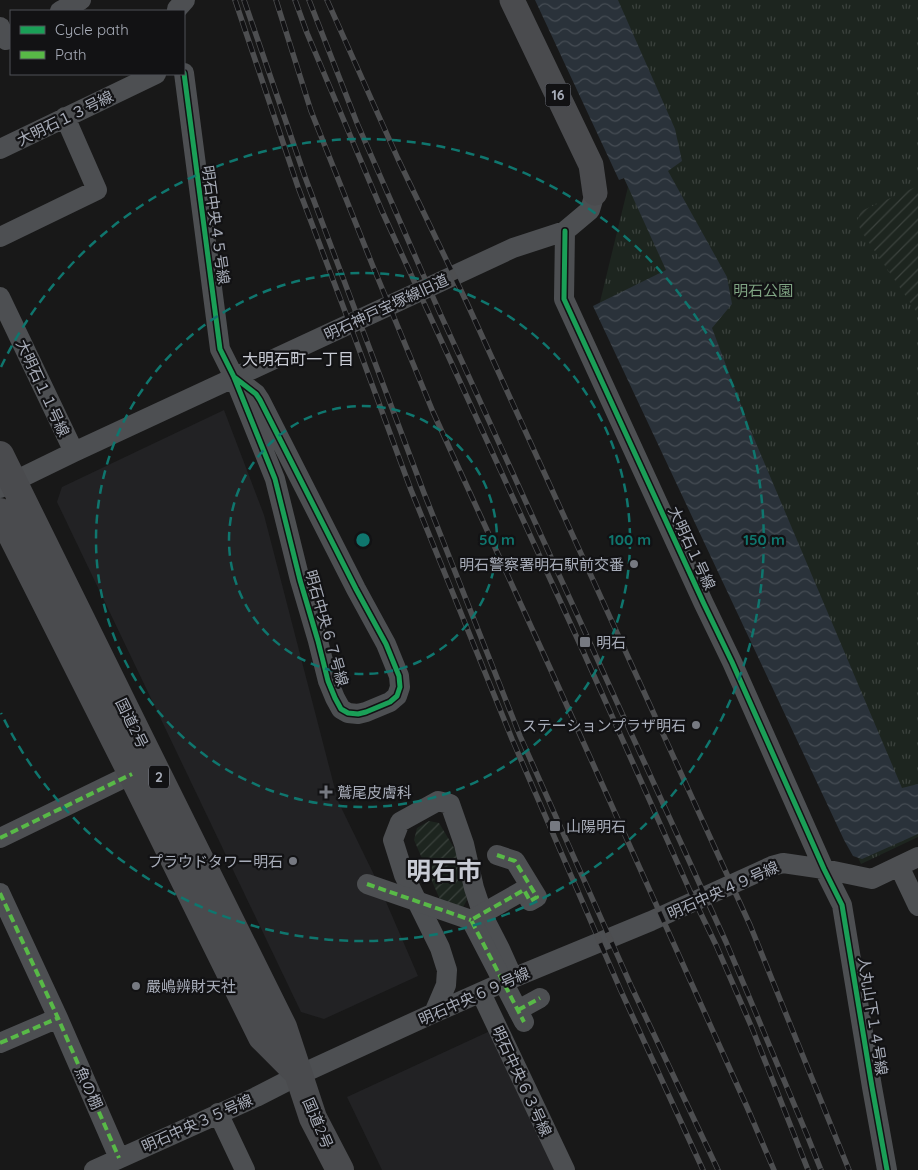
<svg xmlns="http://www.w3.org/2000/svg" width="918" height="1170" font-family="Quicksand,'Noto Sans JP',sans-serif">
<defs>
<pattern id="grass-tufts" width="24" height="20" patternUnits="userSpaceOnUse" patternTransform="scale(1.25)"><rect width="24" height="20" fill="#1d251f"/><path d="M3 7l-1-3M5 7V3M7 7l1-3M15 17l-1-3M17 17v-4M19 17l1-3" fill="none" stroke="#3b423d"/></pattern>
<pattern id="garden-furrows" width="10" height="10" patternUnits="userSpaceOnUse" patternTransform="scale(1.25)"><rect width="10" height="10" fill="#1d251f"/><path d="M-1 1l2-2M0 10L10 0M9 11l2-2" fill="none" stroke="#3b423d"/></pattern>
<pattern id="water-waves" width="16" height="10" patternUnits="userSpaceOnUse" patternTransform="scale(1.25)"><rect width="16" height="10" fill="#2a323a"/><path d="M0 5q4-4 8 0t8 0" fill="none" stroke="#464d54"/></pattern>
</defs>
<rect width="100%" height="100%" fill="#181818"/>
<path fill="#222224" d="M 224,410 L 264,515 L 338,801 L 377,881 L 418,976 L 324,1019 L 301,1012 L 57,502 L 62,487 Z
M 490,1031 L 556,1170 L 382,1170 L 347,1097 Z"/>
<path fill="url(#grass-tufts)" d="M 540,0 L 918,0 L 918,837 L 861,864 L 599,306 L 628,187 Z"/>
<path fill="url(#garden-furrows)" d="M 918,186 L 918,314 L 861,231 L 857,221 L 861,211 Z
M 429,821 L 439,823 L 456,851 L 467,900 L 462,909 L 441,902 L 414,840 L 417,828 Z"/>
<path fill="url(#water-waves)" d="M 535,0 L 618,0 L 675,129 L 682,161 L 668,171 L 727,277 L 732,304 L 712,328 L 750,429 L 902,788 L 918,784 L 918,834 L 862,859 L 853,856 L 844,840 L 593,306 L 666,270 L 624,178 L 619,180 Z"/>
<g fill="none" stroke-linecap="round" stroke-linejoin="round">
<path stroke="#4d4f52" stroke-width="20" d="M 177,9 L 185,0
M 60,11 L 81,0
M 0,27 L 6,40
M 184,73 L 220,349 L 234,377 L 275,479 L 300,580 L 318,641 L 328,681 L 335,698 L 341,709 L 348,713 L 358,714 L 366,712 L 390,702 L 397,696 L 400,687 L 399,676 L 386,644 L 356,589 L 260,400 L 256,394 L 234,377
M 0,149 L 156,74
M 565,231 L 564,299 L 704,604 L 732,662 L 824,869 L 842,905 L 872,1087 L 887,1170
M 0,237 L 97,190 L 65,117
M 0,297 L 74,452
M 0,488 L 74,452 L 513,248 L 565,231 L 590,210 L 595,193
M 0,838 L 132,774
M 497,855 L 515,861 L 537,897 L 530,901 L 524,890
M 899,866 L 918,906
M 0,893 L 58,1018 L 119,1158
M 481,993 L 565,1170
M 518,1010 L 540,998
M 434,1013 L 446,985 L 447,970 L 440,948 L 404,875 L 393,840 L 400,822 L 438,801 L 450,804 L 464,844 L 474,888 L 481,909 L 481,912 L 500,949 L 513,978
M 0,1043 L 58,1018
M 218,1113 L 245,1170
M 94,1170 L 256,1097 L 299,1075 L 434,1013 L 513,978 L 651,921 L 772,866 L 783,863 L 824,869 L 872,879 L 918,857"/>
<path stroke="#4a4b4e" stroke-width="25" d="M 512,0 L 591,165 L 595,193"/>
<path stroke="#4a4b4e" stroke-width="28" d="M 0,455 L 141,741 L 283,1027 L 313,1118 L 340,1170
M 0,512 L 132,774 L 262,1037 L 293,1068"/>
<defs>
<path id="rail" d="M 235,0 L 298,187 L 346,314 L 411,490 L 512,739 L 621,991 L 703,1170
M 244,0 L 305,177 L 424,493 L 520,736 L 632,988 L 718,1170
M 276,0 L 311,111 L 372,264 L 433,412 L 550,668 L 747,1107 L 774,1170
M 295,0 L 307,33 L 382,211 L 583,651 L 690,891 L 716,945 L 752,1028 L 808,1170
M 309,0 L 357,123 L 439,311 L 726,942 L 807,1135 L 821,1170
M 327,0 L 398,159 L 467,303 L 750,925 L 849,1170"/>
</defs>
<use href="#rail" stroke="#4d4e50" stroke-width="5.5"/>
<use href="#rail" stroke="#121214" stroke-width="4" stroke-dasharray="11" stroke-linecap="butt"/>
<path stroke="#4d4f52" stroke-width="20" d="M 367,884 L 471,920
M 524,1022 L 471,920 L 524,890"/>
<path stroke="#58b947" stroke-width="4" stroke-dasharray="8 4" stroke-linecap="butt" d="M 0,838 L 132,774
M 497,855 L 515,861 L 537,897 L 530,901 L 524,890 L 471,920 L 524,1022
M 367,884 L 471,920
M 0,893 L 58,1018 L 119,1158
M 518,1010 L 540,998
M 0,1043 L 58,1018"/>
<defs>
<path id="cycleway" d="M 184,73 L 220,349 L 234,377 L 275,479 L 300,580 L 318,641 L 328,681 L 335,698 L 341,709 L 348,713 L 358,714 L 366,712 L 390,702 L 397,696 L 400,687 L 399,676 L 386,644 L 356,589 L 260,400 L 256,394 L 234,377
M 565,231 L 564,299 L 704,604 L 732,662 L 824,869 L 842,905 L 872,1087 L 887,1170"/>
</defs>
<use href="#cycleway" stroke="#121214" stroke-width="8"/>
<use href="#cycleway" stroke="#1a9f57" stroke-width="5"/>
</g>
<g fill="none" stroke="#0f766e" stroke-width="2.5" stroke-dasharray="9 6">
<circle cx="363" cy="540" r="134"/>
<circle cx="363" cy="540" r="267"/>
<path d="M1 367A401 401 0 1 1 1 713"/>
</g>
<g fill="#767981" stroke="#121214" stroke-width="2">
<circle cx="634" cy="564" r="5"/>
<rect x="579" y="636" width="12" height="12" rx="2.5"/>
<circle cx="696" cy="725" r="5"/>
<path d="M323.5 784.5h5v5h5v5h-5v5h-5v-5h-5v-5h5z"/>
<rect x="549" y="820" width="12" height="12" rx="2.5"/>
<circle cx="293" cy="861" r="5"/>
<circle cx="136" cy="986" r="5"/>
</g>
<g text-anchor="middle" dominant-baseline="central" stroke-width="4.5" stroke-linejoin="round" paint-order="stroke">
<g fill="#121214" stroke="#7b7e88" stroke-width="1">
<rect x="545.5" y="83.5" width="25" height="23" rx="4"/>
<rect x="149" y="765.5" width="20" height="23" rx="4"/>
</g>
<g font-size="14" font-weight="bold" fill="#a8adb9">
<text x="558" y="95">16</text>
<text x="159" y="777">2</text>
</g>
<g font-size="15" fill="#a8adb9" stroke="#121214">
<text transform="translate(65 118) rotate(-26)">大明石１３号線</text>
<text transform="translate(216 225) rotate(82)">明石中央４５号線</text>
<text transform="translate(386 307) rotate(-25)">明石神戸宝塚線旧道</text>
<text transform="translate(43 388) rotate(65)">大明石１１号線</text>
<text transform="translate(692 548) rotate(65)">大明石１号線</text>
<text transform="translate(327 628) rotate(74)">明石中央６７号線</text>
<text transform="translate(132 723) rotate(64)">国道2号</text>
<text transform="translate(723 890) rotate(-24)">明石中央４９号線</text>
<text transform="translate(474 996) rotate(-24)">明石中央６９号線</text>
<text transform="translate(873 1016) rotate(81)">人丸山下１４号線</text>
<text transform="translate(522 1081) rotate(65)">明石中央６３号線</text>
<text transform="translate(89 1088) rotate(66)">魚の棚</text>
<text transform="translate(197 1123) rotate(-24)">明石中央３５号線</text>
<text transform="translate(318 1123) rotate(67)">国道2号</text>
</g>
<g font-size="15" fill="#7fa483" stroke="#121214">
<text x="763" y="290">明石公園</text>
</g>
<g font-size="15" fill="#a8adb9" stroke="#121214" text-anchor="start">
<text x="624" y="564" text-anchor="end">明石警察署明石駅前交番</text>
<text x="596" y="642">明石</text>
<text x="686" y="725" text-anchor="end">ステーションプラザ明石</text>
<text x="337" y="792">鷲尾皮膚科</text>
<text x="566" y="826">山陽明石</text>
<text x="283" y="861" text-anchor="end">プラウドタワー明石</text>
<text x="146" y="986">嚴嶋辨財天社</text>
</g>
<g font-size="16" fill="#c9ccd5" stroke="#121214">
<text x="298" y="359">大明石町一丁目</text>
</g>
<g font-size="25" font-weight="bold" fill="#c9ccd5" stroke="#121214">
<text x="444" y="870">明石市</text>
</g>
</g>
<circle cx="363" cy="540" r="8" fill="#0f766e" stroke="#121214" stroke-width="2.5"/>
<g font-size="15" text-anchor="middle" font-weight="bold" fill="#0f766e" stroke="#121214" stroke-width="4.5" stroke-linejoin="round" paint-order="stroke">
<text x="497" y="545">50 m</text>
<text x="630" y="545">100 m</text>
<text x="764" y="545">150 m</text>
</g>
<rect x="10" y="10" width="175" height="65" fill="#121214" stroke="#4e5056"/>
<rect x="20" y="26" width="25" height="8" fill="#1a9f57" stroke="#4e5056"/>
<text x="55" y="35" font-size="15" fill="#a8adb9">Cycle path</text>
<rect x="20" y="51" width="25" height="8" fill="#58b947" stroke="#4e5056"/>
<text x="55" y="60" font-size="15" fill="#a8adb9">Path</text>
</svg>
